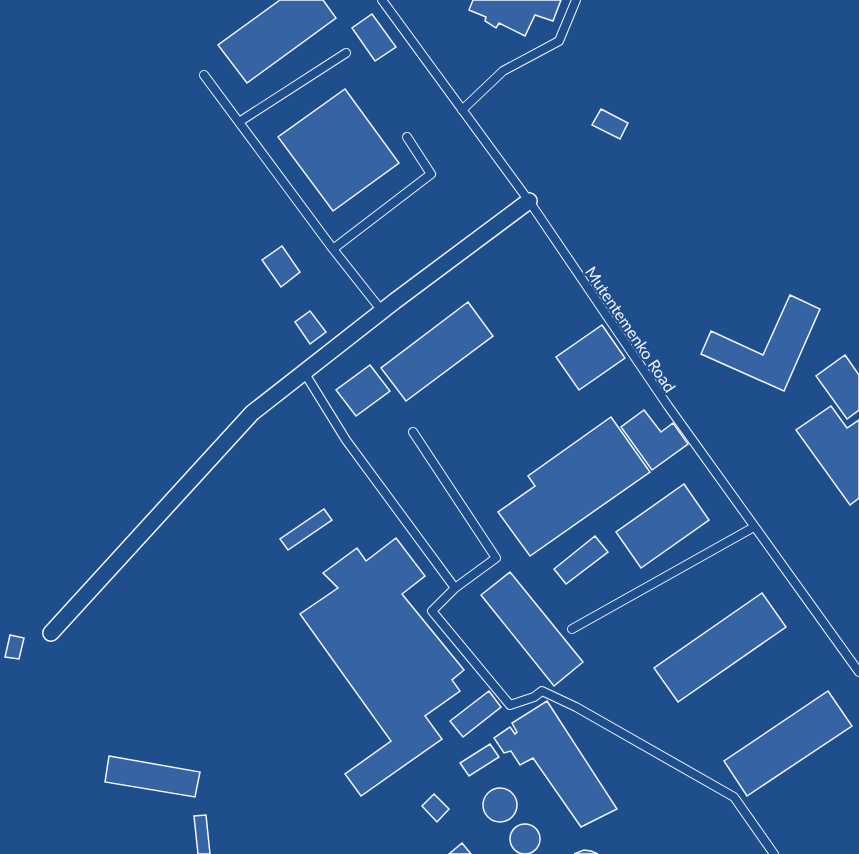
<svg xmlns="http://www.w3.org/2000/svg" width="859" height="854" font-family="Lato,sans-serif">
<rect width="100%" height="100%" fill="#1f4e8c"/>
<path fill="#3563a3" stroke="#f2f6ff" stroke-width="1.5" d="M 280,0 L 323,0 L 336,18 L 247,83 L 218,45 Z
M 473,0 L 561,0 L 553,21 L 535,15 L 525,36 L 499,23 L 496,28 L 485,21 L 486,17 L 469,10 Z
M 372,14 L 396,47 L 375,61 L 352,28 Z
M 345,89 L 399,163 L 333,211 L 278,137 Z
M 601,109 L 628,123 L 620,139 L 592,125 Z
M 282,246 L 300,272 L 281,287 L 262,260 Z
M 790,295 L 820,309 L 784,391 L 701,354 L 711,331 L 763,355 Z
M 468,302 L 493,336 L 406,401 L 381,368 Z
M 310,311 L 326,332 L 310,344 L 295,322 Z
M 602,325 L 625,358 L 579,390 L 556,357 Z
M 845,355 L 859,375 L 859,410 L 847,419 L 816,376 Z
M 370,365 L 390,391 L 356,416 L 336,390 Z
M 831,406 L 847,428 L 859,420 L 859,498 L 850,505 L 796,430 Z
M 644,410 L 661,432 L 673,423 L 688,444 L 652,470 L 621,427 Z
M 611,417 L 650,472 L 530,556 L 498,512 L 535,486 L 528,476 Z
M 684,484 L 709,520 L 641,568 L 616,532 Z
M 324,509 L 332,520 L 288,550 L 280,539 Z
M 595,536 L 608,552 L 566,584 L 554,569 Z
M 396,538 L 425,576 L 402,594 L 464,670 L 452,680 L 460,691 L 425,716 L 442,739 L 361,796 L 345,774 L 391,741 L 300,614 L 338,588 L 323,573 L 357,548 L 366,561 Z
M 510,572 L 583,662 L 554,686 L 481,595 Z
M 762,593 L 786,627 L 678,702 L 654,668 Z
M 10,635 L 24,638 L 19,659 L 5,657 Z
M 489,691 L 501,707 L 463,737 L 450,721 Z
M 828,691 L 852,726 L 747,796 L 724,761 Z
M 547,701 L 617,809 L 581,827 L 533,758 L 520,765 L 511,751 L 504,753 L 494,738 L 510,727 L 515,734 L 517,732 L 512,723 Z
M 490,744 L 499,757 L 469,776 L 460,763 Z
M 109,756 L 200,772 L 195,797 L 105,782 Z
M483 805a17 17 0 1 1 34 0a17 17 0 1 1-34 0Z
M 434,794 L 449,809 L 437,822 L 422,806 Z
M 206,815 L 210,854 L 198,854 L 194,816 Z
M510 839a15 15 0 1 1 30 0a15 15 0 1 1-30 0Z
M 462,843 L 471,854 L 449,854 Z
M 584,850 L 591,851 L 598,854 L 574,854 Z"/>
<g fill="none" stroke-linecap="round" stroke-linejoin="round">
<defs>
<path id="service" d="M 382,0 L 529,201 L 668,406 L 859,672
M 204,75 L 333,249
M 462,110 L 503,71 L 559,41 L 576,0
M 239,122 L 346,53
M 382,311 L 333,249 L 431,174 L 407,137
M 304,372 L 346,440 L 455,588 L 432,611 L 510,705 L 534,697 L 542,691 L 576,707 L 734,797 L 774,854
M 413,432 L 496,558 L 455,588
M 572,629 L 754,527"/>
<path id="minor" d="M 51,633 L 252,413 L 395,301 L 529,201"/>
</defs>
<use href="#service" stroke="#f2f6ff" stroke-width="10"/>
<use href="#minor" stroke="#f2f6ff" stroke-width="18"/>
<use href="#service" stroke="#1f4e8c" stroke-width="8"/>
<use href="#minor" stroke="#1f4e8c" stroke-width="15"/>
</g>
<g text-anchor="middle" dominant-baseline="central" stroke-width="4.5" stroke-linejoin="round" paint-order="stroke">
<g font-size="16" fill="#f2f6ff" stroke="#1f4e8c">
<text transform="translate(631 329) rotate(56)">Mutentemenko Road</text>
</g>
</g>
</svg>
